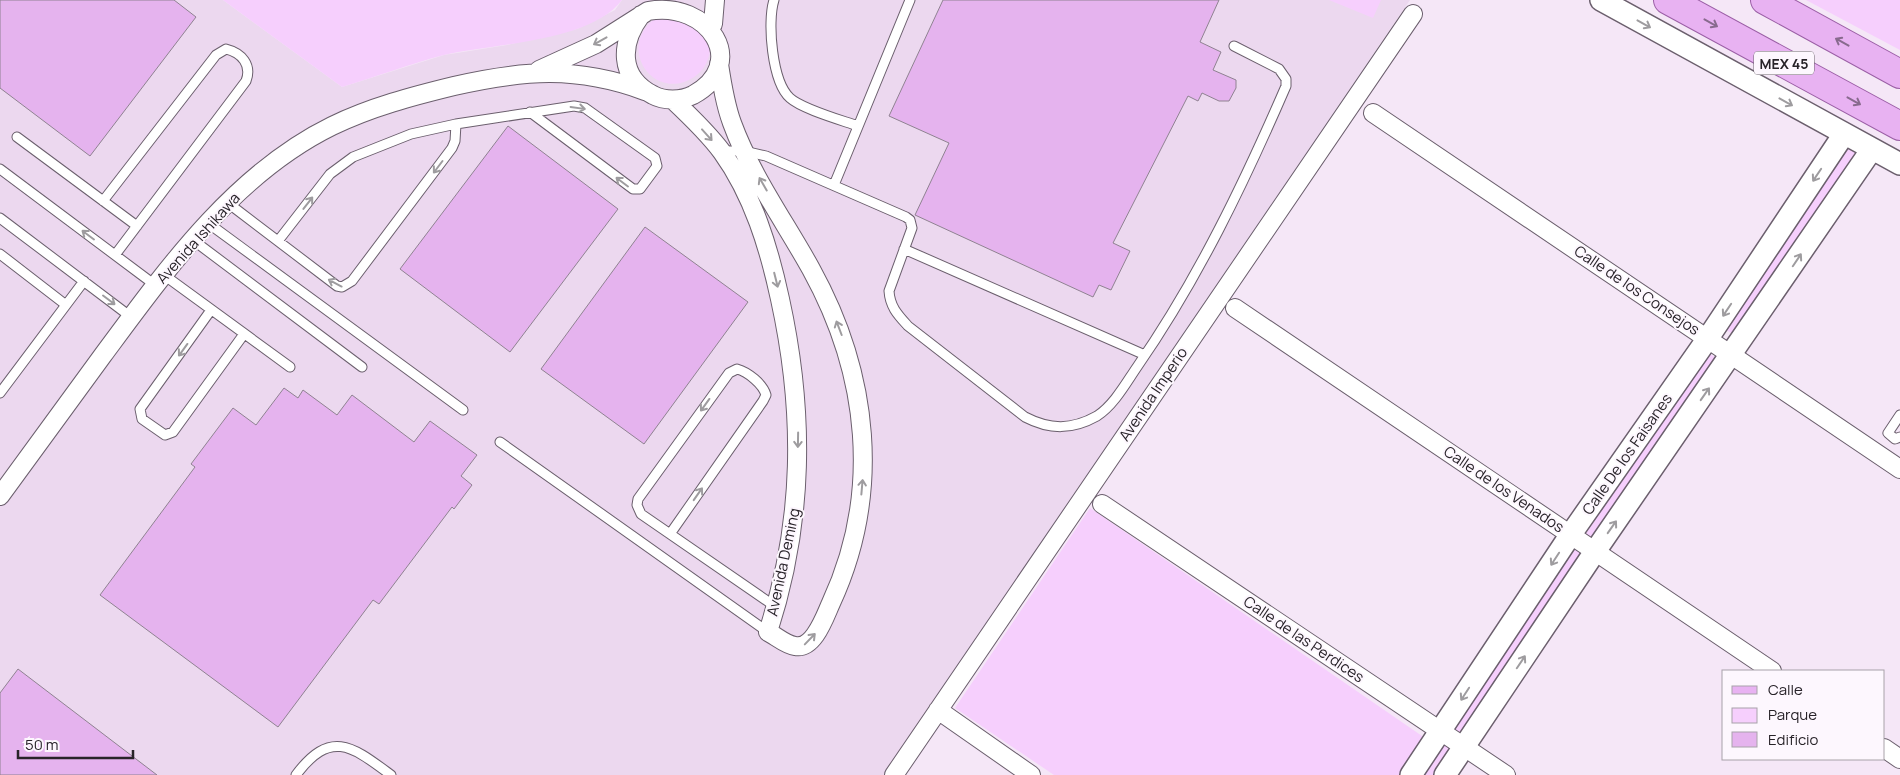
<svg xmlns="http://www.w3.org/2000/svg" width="1900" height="775" font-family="Manrope,sans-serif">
<rect width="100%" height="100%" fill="#f5e7f7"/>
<path fill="#ecd8ef" d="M 0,0 L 223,0 L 342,87 L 444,55 L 507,45 L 577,29 L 615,10 L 622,0 L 1410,0 L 884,775 L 0,775 Z"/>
<path fill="#f6cffd" d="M 223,0 L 622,0 C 589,43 493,43 444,55 C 409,64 376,77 342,87 Z
M 1329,0 L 1381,0 L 1373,18 Z
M 1806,0 L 1900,0 L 1900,50 Z
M 661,14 L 703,27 C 705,33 709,42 710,49 C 710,57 705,68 699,73 C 658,109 609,46 661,14 Z
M 1848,147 L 1858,154 L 1735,336 L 1725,329 Z
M 1708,353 L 1718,359 L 1595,541 L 1585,535 Z
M 1090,508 L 1425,738 L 1400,775 L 1054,775 L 955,708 Z
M 1577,547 L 1586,554 L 1464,736 L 1454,729 Z
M 1441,742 L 1454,751 L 1437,775 L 1418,775 Z"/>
<path fill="#e5b3ee" stroke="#8f8291" d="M 0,0 L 174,0 L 196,17 L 90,156 L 0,88 Z
M 943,0 L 1219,0 L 1200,42 L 1221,52 L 1213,70 L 1236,80 L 1236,88 L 1229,101 L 1219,101 L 1202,93 L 1198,101 L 1188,96 L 1113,243 L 1130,251 L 1111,290 L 1099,285 L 1093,297 L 915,215 L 949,143 L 889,116 Z
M 508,126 L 618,209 L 510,352 L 400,269 Z
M 645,227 L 748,302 L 644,444 L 541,369 Z
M 284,388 L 298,398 L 303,390 L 337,415 L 352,395 L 414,442 L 430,421 L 477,455 L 461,476 L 472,485 L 454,509 L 452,507 L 379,604 L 373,600 L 278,727 L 100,595 L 195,467 L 191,464 L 233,408 L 256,425 Z
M 18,669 L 157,775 L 0,775 L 0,693 Z"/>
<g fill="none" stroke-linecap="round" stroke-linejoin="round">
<defs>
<path id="service" d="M 774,0 C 767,22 772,82 790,98 C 802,109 841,120 858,126
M 17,137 L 137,226
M 722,151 L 744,151 L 766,156 L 906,217 L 910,220 L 912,228 L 889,291 C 890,307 898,315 908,326 L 1025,417 C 1050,430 1072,430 1097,416 C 1114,405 1126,383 1137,367 C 1198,279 1244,183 1286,86 L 1286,79 L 1279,69 L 1234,46
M 0,169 L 155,285
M 834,185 L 910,0
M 103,201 L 216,55 L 226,49 C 242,53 252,65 246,81 L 115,255
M 228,203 L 337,286 L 342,287 L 352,281 L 452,148 L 455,141 L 456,124
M 0,218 L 131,317
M 208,223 L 463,410
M 193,240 L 362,367
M 278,241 L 330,174 L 353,157 L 411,134 L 456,124 L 574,106 L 585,108 L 655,158 L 657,166 L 640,189 L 633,189 L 530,112
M 904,249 L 1145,355
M 0,254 L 66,305
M 164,275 L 290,367
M 211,310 L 140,409 L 142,419 L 165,435 L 173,432 L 244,334
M 0,393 L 84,281
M 1900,415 L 1888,433 L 1895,439 L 1900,437
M 500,442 L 768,632
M 670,534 L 763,401 L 766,395 C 763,384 748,372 737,369 L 729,373 L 638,499 L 637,505 L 641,514 L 776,607
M 296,775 C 331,728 353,747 391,775"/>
<path id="minor" d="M 713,24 L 715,0
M 539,70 L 596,44 L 648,11 C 709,0 750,64 693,95 C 681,101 664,101 653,95 C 618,77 620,43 641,15
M 673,100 C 690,116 708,133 722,152 C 753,195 769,248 780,299 C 805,413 804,521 768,632 C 776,636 786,645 795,646 C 814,650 825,616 831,603 C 882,493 869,374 811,269 C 785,222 751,175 732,123 C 725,104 722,84 719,64
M 1373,113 L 1900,469
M 1235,308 L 1772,671
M 0,496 C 34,449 69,402 103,355 C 166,270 234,174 332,126 C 371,107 413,96 454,86 C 524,70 577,66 645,91
M 1102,504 L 1506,775
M 938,710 L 1031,775
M 1884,748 L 1900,759
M 894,775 L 1413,14"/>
<path id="tertiary" d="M 1601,0 L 1900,164
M 1411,775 L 1571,534 L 1708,338 L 1844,134
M 1445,775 L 1596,550 L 1872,149"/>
<path id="primary" d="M 1668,0 L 1900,126
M 1765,0 L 1900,74"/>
</defs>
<use href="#service" stroke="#6b5f6d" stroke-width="11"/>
<use href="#minor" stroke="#6b5f6d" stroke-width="20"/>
<use href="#tertiary" stroke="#6b5f6d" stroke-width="24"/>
<use href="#primary" stroke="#9b5fa6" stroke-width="30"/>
<use href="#service" stroke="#fff" stroke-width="9"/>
<use href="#minor" stroke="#fff" stroke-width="18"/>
<use href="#tertiary" stroke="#fff" stroke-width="21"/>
<use href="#primary" stroke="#e8b2f2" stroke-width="28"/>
</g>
<defs><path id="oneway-shaft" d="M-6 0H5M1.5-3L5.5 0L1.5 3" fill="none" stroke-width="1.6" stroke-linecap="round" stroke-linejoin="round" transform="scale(1.25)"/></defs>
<g stroke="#886a8e">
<use href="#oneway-shaft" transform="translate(1711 23) rotate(29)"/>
<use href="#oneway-shaft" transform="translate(1842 42) rotate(-151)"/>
<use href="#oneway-shaft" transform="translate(1854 101) rotate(29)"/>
</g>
<g stroke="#9e9c9f">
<use href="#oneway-shaft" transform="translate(1644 24) rotate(29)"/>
<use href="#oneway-shaft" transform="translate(600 41) rotate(151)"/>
<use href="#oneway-shaft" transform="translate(1786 102) rotate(29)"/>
<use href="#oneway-shaft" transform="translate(578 108) rotate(8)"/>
<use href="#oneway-shaft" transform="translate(707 135) rotate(48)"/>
<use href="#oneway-shaft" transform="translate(438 167) rotate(127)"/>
<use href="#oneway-shaft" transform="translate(1817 175) rotate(124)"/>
<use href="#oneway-shaft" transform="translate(622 182) rotate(-143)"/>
<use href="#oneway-shaft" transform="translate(763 184) rotate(-120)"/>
<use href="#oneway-shaft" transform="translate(308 203) rotate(-52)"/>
<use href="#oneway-shaft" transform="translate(88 235) rotate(-143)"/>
<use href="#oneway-shaft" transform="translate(1797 260) rotate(-56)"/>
<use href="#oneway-shaft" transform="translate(776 280) rotate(76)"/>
<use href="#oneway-shaft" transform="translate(335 283) rotate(-152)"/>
<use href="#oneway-shaft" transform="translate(109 300) rotate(37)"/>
<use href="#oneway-shaft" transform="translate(1727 310) rotate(124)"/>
<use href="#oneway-shaft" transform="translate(839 328) rotate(-111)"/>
<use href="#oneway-shaft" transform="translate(183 350) rotate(126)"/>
<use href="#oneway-shaft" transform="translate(1705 394) rotate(-55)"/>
<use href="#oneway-shaft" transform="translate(705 405) rotate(126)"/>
<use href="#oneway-shaft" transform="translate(798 440) rotate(91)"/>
<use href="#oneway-shaft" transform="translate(862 487) rotate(-85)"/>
<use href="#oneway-shaft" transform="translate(698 494) rotate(-55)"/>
<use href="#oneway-shaft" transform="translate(1612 527) rotate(-55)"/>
<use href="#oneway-shaft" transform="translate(1555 559) rotate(123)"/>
<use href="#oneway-shaft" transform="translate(810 639) rotate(-46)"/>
<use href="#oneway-shaft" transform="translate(1521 662) rotate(-56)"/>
<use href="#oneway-shaft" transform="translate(1465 694) rotate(123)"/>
</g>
<g text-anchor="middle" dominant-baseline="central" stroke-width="4" stroke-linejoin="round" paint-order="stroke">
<rect fill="#fdf7fe" stroke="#686369" stroke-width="1" x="1754" y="51.5" width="60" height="23" rx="4"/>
<g font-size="14" font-weight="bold" fill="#282329">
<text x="1784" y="63">MEX 45</text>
</g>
<g font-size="15" fill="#282329" stroke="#fdf7fe">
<text transform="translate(198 238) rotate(-48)">Avenida Ishikawa</text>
<text transform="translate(1637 290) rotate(34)">Calle de los Consejos</text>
<text transform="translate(1153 394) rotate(-56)">Avenida Imperio</text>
<text transform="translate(1627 454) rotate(-55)">Calle De los Faisanes</text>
<text transform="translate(1504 489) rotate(34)">Calle de los Venados</text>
<text transform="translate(783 562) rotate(-78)">Avenida Deming</text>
<text transform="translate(1304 639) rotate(34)">Calle de las Perdices</text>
</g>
</g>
<rect x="1722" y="670" width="162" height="90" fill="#fdf7fe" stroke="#a8a2a9"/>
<rect x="1732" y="686" width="25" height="8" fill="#e8b2f2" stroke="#a8a2a9"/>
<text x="1768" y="695" font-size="15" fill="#282329">Calle</text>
<rect x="1732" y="708" width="25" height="15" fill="#f6cffd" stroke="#a8a2a9"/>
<text x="1768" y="720" font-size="15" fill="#282329">Parque</text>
<rect x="1732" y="732" width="25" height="15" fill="#e5b3ee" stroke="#a8a2a9"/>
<text x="1768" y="745" font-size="15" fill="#282329">Edificio</text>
<path d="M18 750v8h115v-8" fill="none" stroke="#282329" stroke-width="2.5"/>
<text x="25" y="750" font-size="15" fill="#282329" stroke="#fdf7fe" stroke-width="4" paint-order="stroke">50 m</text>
</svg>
